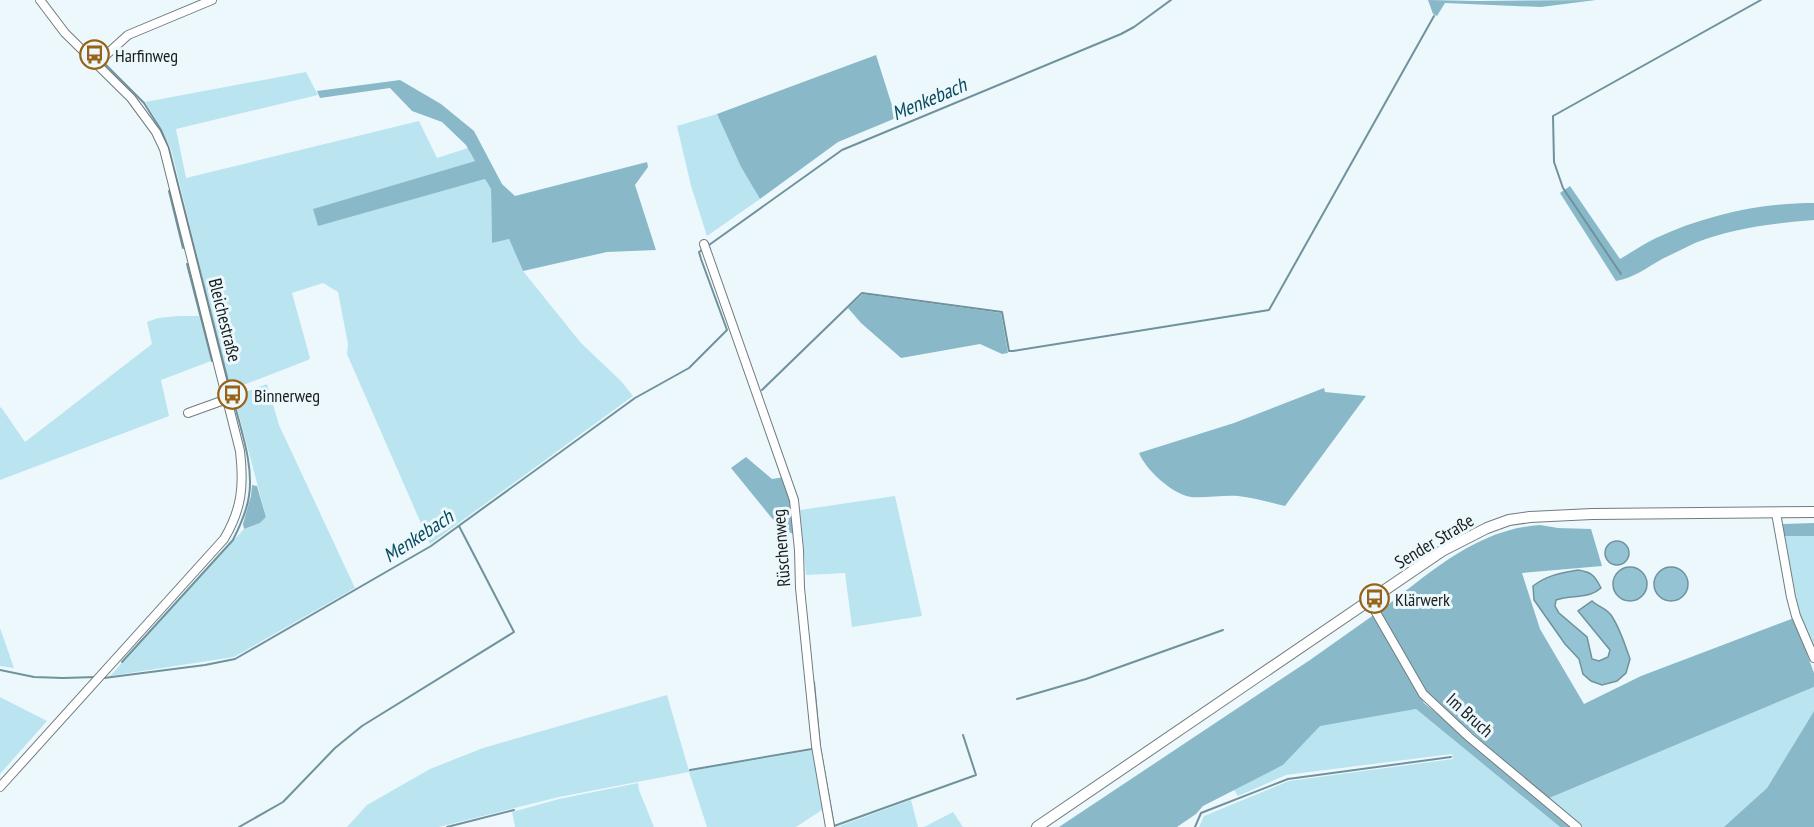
<svg xmlns="http://www.w3.org/2000/svg" width="1814" height="827" font-family="'PT Sans Narrow',sans-serif">
<rect width="100%" height="100%" fill="#edf8fc"/>
<path fill="#bbe4f1" d="M 306,72 L 318,95 L 176,129 L 186,178 L 419,121 L 437,158 L 468,148 L 475,161 L 314,209 L 318,225 L 485,179 L 491,189 L 492,242 L 509,239 L 523,271 L 581,343 L 621,381 L 633,396 L 430,544 L 347,354 L 348,344 L 338,292 L 323,283 L 292,293 L 310,358 L 308,360 L 233,389 L 230,388 L 171,149 L 154,116 L 145,102 Z
M 717,114 L 741,167 L 760,199 L 707,236 L 691,186 L 677,126 Z
M 179,316 L 199,316 L 211,361 L 161,380 L 169,416 L 0,480 L 0,408 L 1,407 L 25,442 L 152,344 L 147,322 L 158,318 Z
M 267,384 L 279,425 L 355,588 L 234,657 L 110,676 L 244,529 L 260,523 L 266,517 L 234,396 Z
M 895,496 L 922,616 L 852,627 L 845,573 L 806,575 L 800,510 Z
M 1784,536 L 1814,536 L 1814,649 L 1800,616 Z
M 0,628 L 14,668 L 0,666 Z
M 1814,687 L 1814,711 L 1767,788 L 1725,827 L 1582,827 L 1547,799 Z
M 667,695 L 689,771 L 814,750 L 825,808 L 796,827 L 707,827 L 689,772 L 559,797 L 439,827 L 347,827 L 367,805 L 430,769 L 483,748 Z
M 0,697 L 47,721 L 0,774 Z
M 1416,709 L 1560,827 L 1199,827 L 1204,816 L 1289,781 L 1453,759 L 1452,754 L 1286,775 L 1238,796 L 1234,790 L 1283,765 L 1320,725 Z
M 638,783 L 639,790 L 654,827 L 515,827 L 512,812 L 559,799 Z
M 911,800 L 918,827 L 837,827 Z
M 953,812 L 963,827 L 924,827 Z"/>
<path fill="#89b9c8" d="M 1428,0 L 1477,1 L 1596,0 L 1541,7 L 1445,3 L 1437,16 L 1433,14 Z
M 876,55 L 896,118 L 838,142 L 760,199 L 741,167 L 717,114 Z
M 400,80 L 441,104 L 474,131 L 502,184 L 515,196 L 647,162 L 648,167 L 635,185 L 656,250 L 607,252 L 523,271 L 509,239 L 492,243 L 491,189 L 485,179 L 318,226 L 313,209 L 475,161 L 466,145 L 442,122 L 412,111 L 390,88 L 320,98 L 317,91 Z
M 1570,186 L 1620,259 C 1632,252 1644,244 1656,238 C 1706,215 1760,203 1814,203 L 1814,220 C 1774,223 1732,228 1695,243 C 1684,248 1673,254 1662,259 C 1646,268 1634,278 1616,281 L 1560,193 Z
M 863,294 L 1001,313 L 1008,353 L 1002,354 L 980,344 L 901,358 L 861,323 L 848,308 Z
M 1324,388 L 1325,392 L 1366,396 L 1285,506 C 1270,502 1254,498 1238,496 C 1223,495 1207,498 1191,497 C 1172,494 1146,470 1139,453 L 1234,423 Z
M 746,457 L 772,479 L 785,477 L 793,502 L 795,535 L 779,527 L 731,468 Z
M 252,485 L 257,486 L 266,517 L 260,523 L 244,529 L 243,524 L 251,496 Z
M 1814,523 L 1814,536 L 1784,536 L 1783,524 Z
M 1540,525 L 1558,528 L 1591,529 L 1602,566 L 1522,573 L 1540,629 L 1584,704 L 1641,676 L 1794,618 L 1814,673 L 1814,687 L 1547,799 L 1428,694 L 1379,612 C 1427,575 1476,529 1540,525 Z
M 1375,614 L 1424,703 L 1574,827 L 1560,827 L 1416,709 L 1320,726 L 1283,765 L 1203,806 L 1196,814 L 1177,827 L 1059,827 L 1310,660 Z
M 1814,711 L 1814,827 L 1724,827 L 1767,788 Z"/>
<path fill="#94c4d3" stroke="#6f929d" stroke-width="1.5" d="M1605 553a12 12 0 1 1 24 0a12 12 0 1 1-24 0Z
M1613 584a17 17 0 1 1 34 0a17 17 0 1 1-34 0Z
M1654 584a17 17 0 1 1 34 0a17 17 0 1 1-34 0Z
M 1578,570 C 1592,572 1595,576 1601,588 C 1587,600 1572,594 1556,600 L 1555,606 L 1559,613 L 1587,637 L 1592,659 L 1599,661 L 1608,657 L 1610,650 L 1578,611 L 1592,601 C 1598,607 1605,607 1611,615 C 1620,628 1625,645 1630,659 L 1626,673 L 1617,681 L 1602,685 L 1591,681 L 1583,674 L 1579,659 L 1565,644 L 1534,600 L 1533,586 C 1547,575 1561,573 1578,570 Z"/>
<g fill="none" stroke-linecap="round" stroke-linejoin="round">
<path stroke="#6f929d" stroke-width="2" d="M 104,63 L 144,103 L 161,130 L 169,149 L 230,389
M 169,191 L 183,248
M 709,245 L 842,150 L 1121,34 L 1134,27 L 1171,0
M 187,264 L 212,361
M 1621,274 L 1563,188 L 1554,162 L 1553,116 L 1761,0
M 762,390 L 862,293 L 1002,312 L 1009,351 L 1013,351 L 1269,310 L 1434,16
M 122,662 L 233,540 C 240,526 247,511 249,496 C 254,464 240,428 233,398
M 0,670 L 34,677 L 63,678 L 96,677
M 104,678 L 205,665 L 235,659 L 431,546 L 635,398 L 689,368 L 727,330 L 701,259 L 699,252 L 702,250
M 814,682 L 820,747 L 834,826 L 976,775 L 963,735
M 1017,699 L 1086,679 L 1223,630
M 690,770 L 812,749
M 239,827 L 283,802 L 335,748 L 362,726 L 514,632 L 459,526
M 447,827 L 514,810
M 1195,827 L 1201,813 L 1288,779 L 1451,757"/>
<defs>
<path id="minor" d="M 96,64 L 128,35 L 212,0
M 704,244 L 794,500 L 799,550 L 800,588 L 816,746 L 830,827
M 188,413 L 227,399
M 1776,513 L 1791,597 L 1796,616 L 1814,658
M 1370,602 L 1423,694 L 1469,737 L 1577,827
M 0,787 L 224,539 C 242,509 244,485 240,451 L 164,149 L 156,132 L 131,98 L 65,33 L 40,0"/>
<path id="major" d="M 1037,827 L 1442,551 L 1487,528 L 1509,520 L 1530,517 L 1592,514 L 1814,512"/>
</defs>
<use href="#minor" stroke="#727c7f" stroke-width="10"/>
<use href="#major" stroke="#727c7f" stroke-width="12"/>
<use href="#minor" stroke="#fff" stroke-width="8"/>
<use href="#major" stroke="#fff" stroke-width="10"/>
</g>
<defs>
<symbol id="bus-ring" viewBox="-11 -11 22 22"><circle r="9.5" fill="#edf8fc" stroke="#986319" stroke-width="1.5"/><path d="M-5-6H5V4H4V6H2V4H-2V6H-4V4H-5ZM-3.5-4V0h7V-4ZM-3.5 1.2v1.5H-2V1.2ZM2 1.2v1.5H3.5V1.2Z" fill="#986319"/></symbol>
</defs>
<g fill-rule="evenodd">
<use href="#bus-ring" x="78" y="38" width="33" height="33"/>
<use href="#bus-ring" x="216" y="378" width="33" height="33"/>
<use href="#bus-ring" x="1358" y="582" width="33" height="33"/>
</g>
<g text-anchor="middle" dominant-baseline="central" stroke-width="6" stroke-linejoin="round" paint-order="stroke">
<g font-size="18" fill="#191d1e" stroke="#edf8fc" text-anchor="start">
<text x="115" y="55">Harfinweg</text>
<text x="254" y="395">Binnerweg</text>
<text x="1395" y="599">Klärwerk</text>
</g>
<g font-size="18" fill="#191d1e" stroke="#edf8fc">
<text transform="translate(225 320) rotate(76)">Bleichestraße</text>
<text transform="translate(1434 541) rotate(-31)">Sender Straße</text>
<text transform="translate(781 548) rotate(-94)">Rüschenweg</text>
<text transform="translate(1470 715) rotate(42)">Im Bruch</text>
</g>
<g font-size="20" font-style="italic" fill="#064c5d" stroke="#edf8fc">
<text transform="translate(929 99) rotate(-23)">Menkebach</text>
<text transform="translate(418 536) rotate(-33)">Menkebach</text>
</g>
</g>
</svg>
